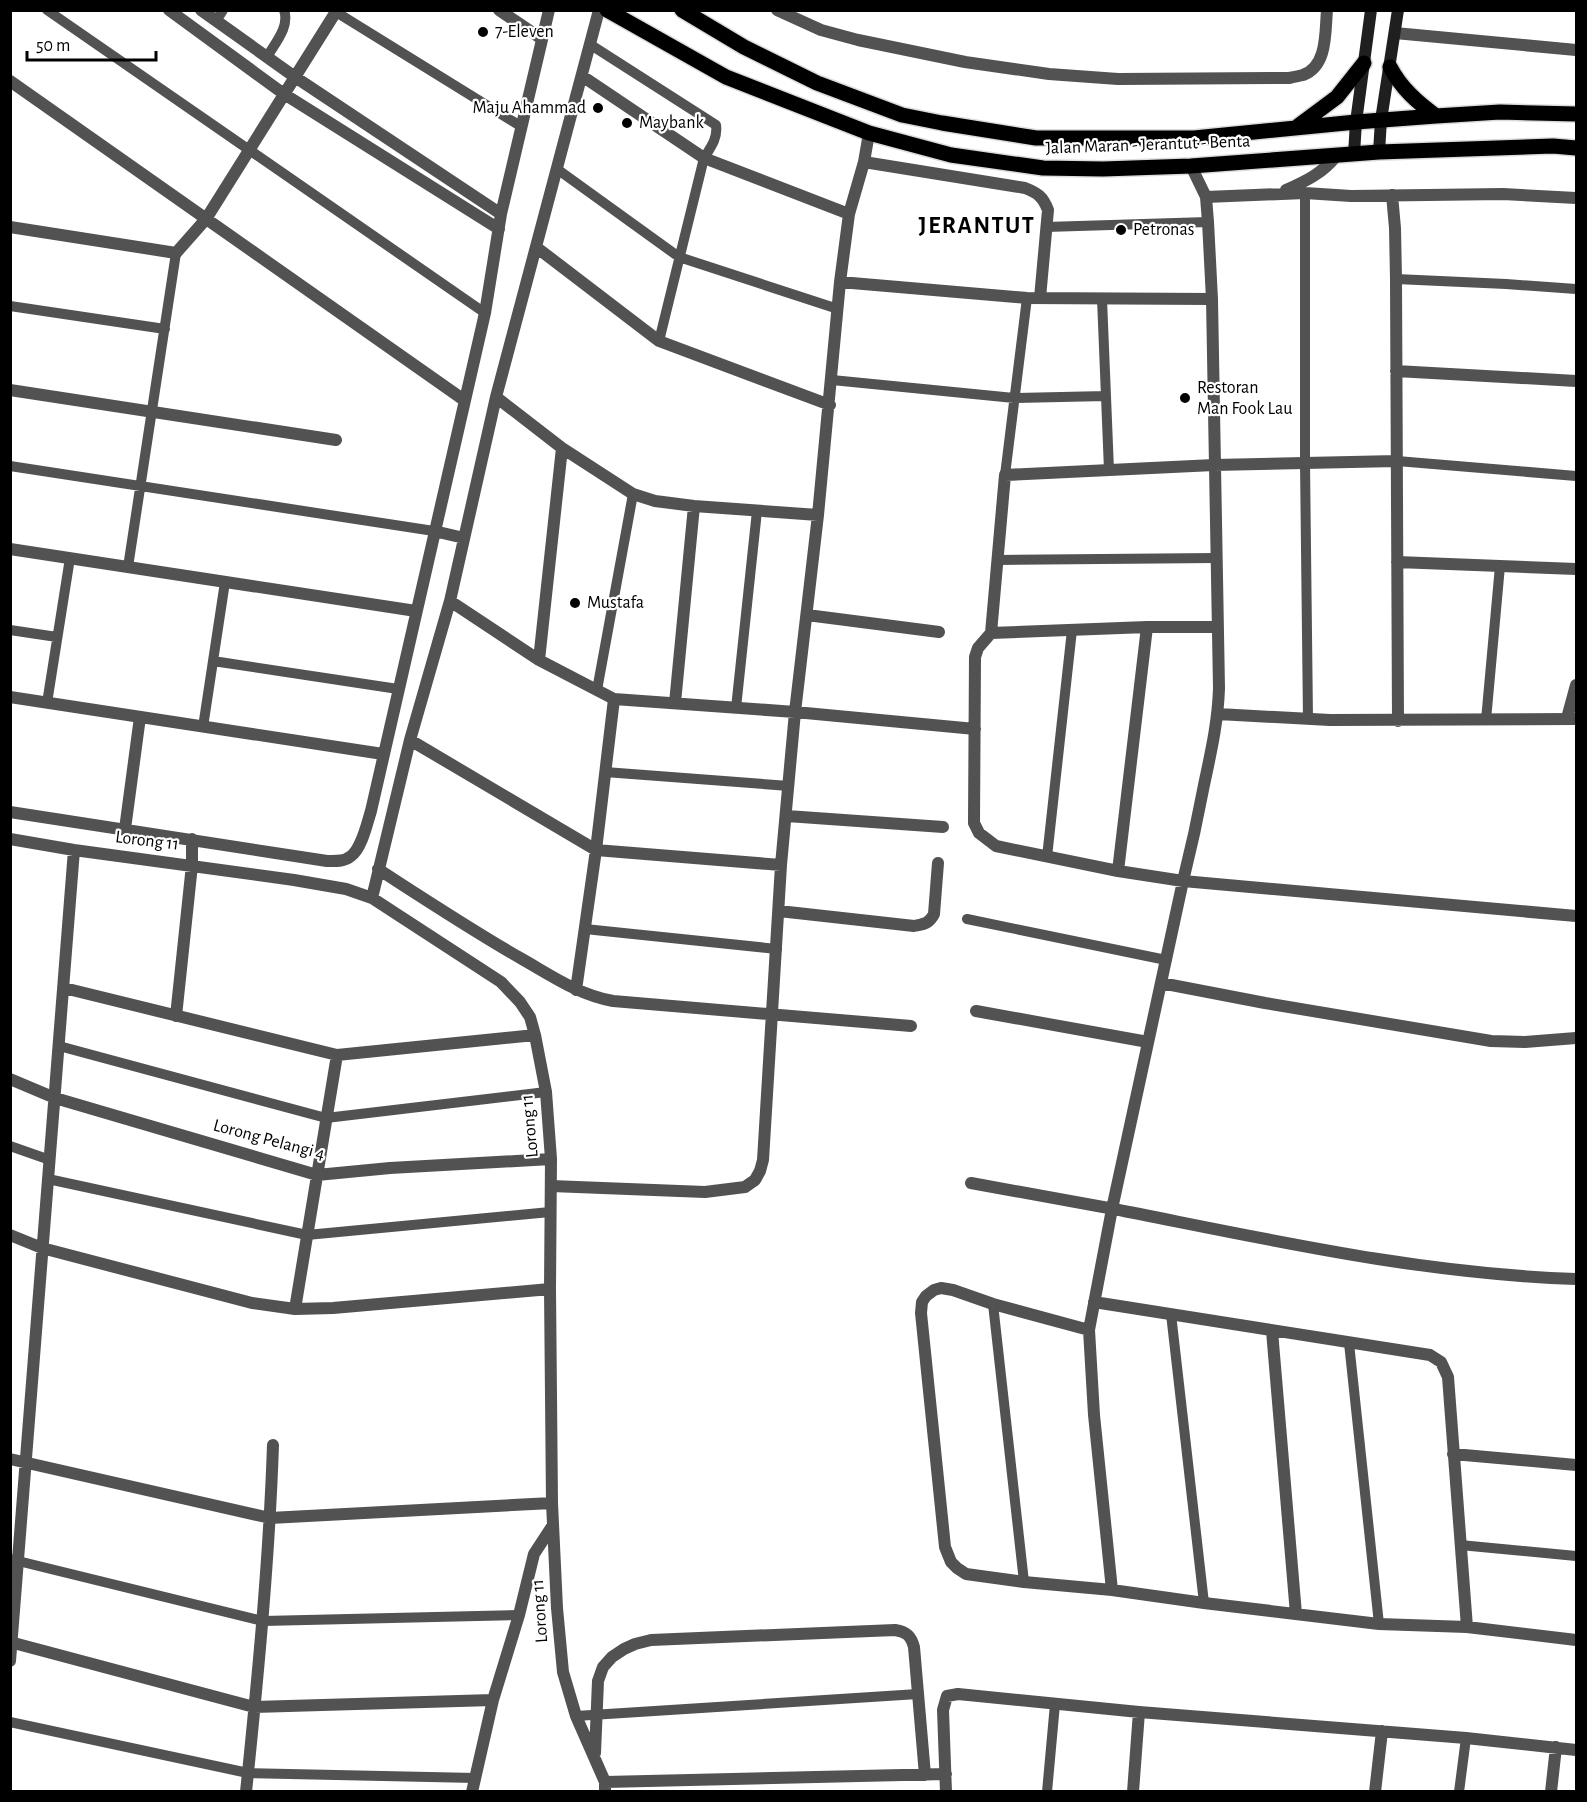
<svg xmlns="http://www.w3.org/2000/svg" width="1587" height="1802" font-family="'Alegreya Sans',sans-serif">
<rect width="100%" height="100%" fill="#fff"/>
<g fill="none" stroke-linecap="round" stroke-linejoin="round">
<defs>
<path id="primary" d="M 607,10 L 726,77 L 869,133 L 951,155 L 1043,168 L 1103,169 L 1191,166 L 1379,152 L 1553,146 L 1576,148
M 682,10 L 744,47 L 817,83 L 902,115 L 942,123 L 1036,138 L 1194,138 L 1356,122 L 1436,116 L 1500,112 L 1576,114
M 1390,67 C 1401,88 1417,102 1436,116
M 1298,126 L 1337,97 L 1364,63"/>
</defs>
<use href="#primary" stroke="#dbdbdb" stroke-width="18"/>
<path stroke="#525252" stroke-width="10" d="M 47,10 L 485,313
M 336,12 L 522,127
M 216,21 L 223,10
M 591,45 L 716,125 C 718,138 711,147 704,158 L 659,341
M 267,57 C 275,43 290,27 284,10
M 557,169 L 679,257 L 838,309
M 1305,193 L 1305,463 L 1308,719
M 1046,227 L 1208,222
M 1396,279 L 1506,284 L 1576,289
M 1102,299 L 1109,470
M 10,306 L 165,329
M 832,380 L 1014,398 L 1106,396
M 1397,461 L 1576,476
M 10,466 L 434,531
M 1005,475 L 1027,298
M 997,560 L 1216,558
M 128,567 L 176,253
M 10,630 L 57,637
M 213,661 L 398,689
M 597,690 L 633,494
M 47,703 L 70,558
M 736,708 L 757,511
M 1486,720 L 1500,566
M 203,727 L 225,582
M 605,772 L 789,786
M 1047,857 L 1072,630
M 967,919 L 1166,960
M 585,929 L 777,949
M 59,1046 L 326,1118 L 546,1092
M 10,1146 L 50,1160
M 48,1179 L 307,1235 L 550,1212
M 993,1304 L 1024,1582
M 1171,1314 L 1204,1603
M 1349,1343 L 1379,1624
M 1460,1545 L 1576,1556
M 10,1559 L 263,1621 L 519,1615
M 576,1716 L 918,1694
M 10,1722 L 248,1773 L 476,1778
M 1047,1792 L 1055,1704
M 1459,1792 L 1466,1738"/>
<path stroke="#525252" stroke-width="12" d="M 169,10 L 284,94 L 499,229
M 201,10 L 295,77 L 501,214
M 499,10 L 542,39
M 777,10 L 821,30 L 858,40 L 965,62 L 1049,74 L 1118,79 L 1289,78 C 1294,77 1299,76 1303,75 C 1328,66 1325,31 1327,10
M 1395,33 L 1576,50
M 582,76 L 704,158 L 849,214
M 10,81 L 464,400
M 864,162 L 1025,188 C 1038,193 1043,197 1048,210 L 1040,298
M 1286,190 C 1306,181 1323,173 1336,156
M 1392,195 L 1395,228 L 1396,279 L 1398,721
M 1206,197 L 1305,193 L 1351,196 L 1503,194 L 1576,198
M 10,227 L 176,253 L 206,219 L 337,10
M 536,247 L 659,341 L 830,405
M 840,282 L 1027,298 L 1212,299
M 1396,371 L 1576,381
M 10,390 L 336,440
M 496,397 L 562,448 L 633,494 L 655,501 L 694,506 L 818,515
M 434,531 L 464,538
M 10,549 L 416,611
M 1397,562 L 1576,569
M 450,601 L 539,660 L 614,699 L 795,712 L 975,729
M 807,615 L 939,632
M 1217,627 L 1147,627 L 991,633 L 978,648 L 975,657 L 974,823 L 979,833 L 996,846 L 1118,871 L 1183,881 L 1576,916
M 991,633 L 1005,475 L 1214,465 L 1397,461
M 539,660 L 562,448
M 10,697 L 383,754
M 675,703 L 694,506
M 1218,714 L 1330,720 L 1576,719
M 1567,718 L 1576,685
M 410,740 L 596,850 L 781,865
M 10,812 L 327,861 C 335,861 344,862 351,856 C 362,848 367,823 371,811 L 485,313 L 501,214 L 549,10
M 787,816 L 943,827
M 125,829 L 140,717
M 10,839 L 74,850 L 294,880 L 346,889 L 372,898 L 501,982 L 520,1002 L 530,1017 L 535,1035 L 546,1092 L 551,1159 L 550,1289 L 552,1503 L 557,1608 L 563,1672 L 576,1716 L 605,1782 L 605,1792
M 378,869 C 426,900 473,931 522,959 C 552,976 579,995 613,1001 L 911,1026
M 1118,871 L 1147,627
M 372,898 L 410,740 L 450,601 L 496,397 L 599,10
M 779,911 L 914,926 C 923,924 929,924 934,914 L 938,863
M 1161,983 L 1265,1003 L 1491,1041 L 1525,1042 L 1576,1038
M 64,988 L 337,1055 L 535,1035
M 576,990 L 596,850 L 614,699
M 976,1011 L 1148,1042
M 176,1016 L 192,865 L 192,839
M 10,1079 L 55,1098 L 317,1175 L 390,1168 L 551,1159
M 971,1183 C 1018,1192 1066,1200 1114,1209 C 1267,1239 1420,1274 1576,1279
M 551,1186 L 705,1192 L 745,1187 L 755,1180 L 760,1171 L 763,1160 L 781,865 L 795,712 L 818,515 L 840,282 L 849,214 L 864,162 L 869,133
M 10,1235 L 42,1248 L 252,1303 L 295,1309 L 333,1308 L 550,1289
M 1094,1302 L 1430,1355 L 1441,1362 L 1448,1377 L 1467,1627
M 295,1309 L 337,1055
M 1089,1330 L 993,1304 L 953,1290 L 941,1288 L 934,1290 L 926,1296 L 922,1302 L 921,1313 L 945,1547 L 951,1562 L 957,1568 L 966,1574 L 1024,1582 L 1112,1590 L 1204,1603 L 1379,1624 L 1467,1627 L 1576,1640
M 1272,1331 L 1296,1614
M 1453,1454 L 1576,1465
M 10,1459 L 270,1518 L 552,1503
M 1112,1590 L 1094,1415 L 1089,1330 L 1112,1209 L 1183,881 C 1191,849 1198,817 1204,785 C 1211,752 1218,722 1219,688 L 1212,299 L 1208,222 L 1206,197 L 1191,166
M 10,1642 L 254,1707 L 493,1700
M 10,1661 L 74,850
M 595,1753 L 598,1681 L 603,1667 L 612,1657 L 624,1649 L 635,1644 L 651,1640 L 895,1630 C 907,1632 911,1636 914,1647 L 925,1775
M 605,1782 L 946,1774
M 246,1792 C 258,1676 269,1561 273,1445
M 472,1792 L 493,1700 L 519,1615 L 534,1554 L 553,1525
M 946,1792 L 943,1710 L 947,1696 L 958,1694 L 1139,1712 L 1466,1738 L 1576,1750
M 1133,1792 L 1139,1712
M 1375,1792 L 1382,1731
M 1551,1792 L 1556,1747"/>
<path stroke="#1f1f1f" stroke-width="12" d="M 1379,152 L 1381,120 L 1398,10
M 1354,154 L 1356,122 L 1371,10"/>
<use href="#primary" stroke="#000" stroke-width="15"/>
</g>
<g fill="#000" stroke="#fff" stroke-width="2">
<circle cx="483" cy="32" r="6"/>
<circle cx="598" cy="108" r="6"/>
<circle cx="627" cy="123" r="6"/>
<circle cx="1121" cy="230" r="6"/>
<circle cx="1185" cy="398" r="6"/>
<circle cx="575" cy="603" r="6"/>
</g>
<g text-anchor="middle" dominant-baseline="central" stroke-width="4.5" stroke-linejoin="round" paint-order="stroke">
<g font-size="18" fill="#000" stroke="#fff" text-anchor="start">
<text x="495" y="32">7-Eleven</text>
<text x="586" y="108" text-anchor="end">Maju Ahammad</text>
<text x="639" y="123">Maybank</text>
<text x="1133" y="230">Petronas</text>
<text x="1197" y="388">Restoran<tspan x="1197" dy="21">Man Fook Lau</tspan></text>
<text x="587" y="603">Mustafa</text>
</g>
<g font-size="18" fill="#000" stroke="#fff">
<text transform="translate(1148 145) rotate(-2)">Jalan Maran - Jerantut - Benta</text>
<text transform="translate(147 841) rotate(7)">Lorong 11</text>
<text transform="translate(530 1126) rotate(-95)">Lorong 11</text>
<text transform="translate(269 1140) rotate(15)">Lorong Pelangi 4</text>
<text transform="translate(540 1611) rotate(-94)">Lorong 11</text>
</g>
<g font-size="24" font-weight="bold" letter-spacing="1.5" fill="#000" stroke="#fff">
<text x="977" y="226">JERANTUT</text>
</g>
</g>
<rect width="1587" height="1802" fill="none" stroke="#000000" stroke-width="24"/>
<path d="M27 51v9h129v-9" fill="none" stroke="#000000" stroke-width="3"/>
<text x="36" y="51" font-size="18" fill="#000000" stroke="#ffffff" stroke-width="4.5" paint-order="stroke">50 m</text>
</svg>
